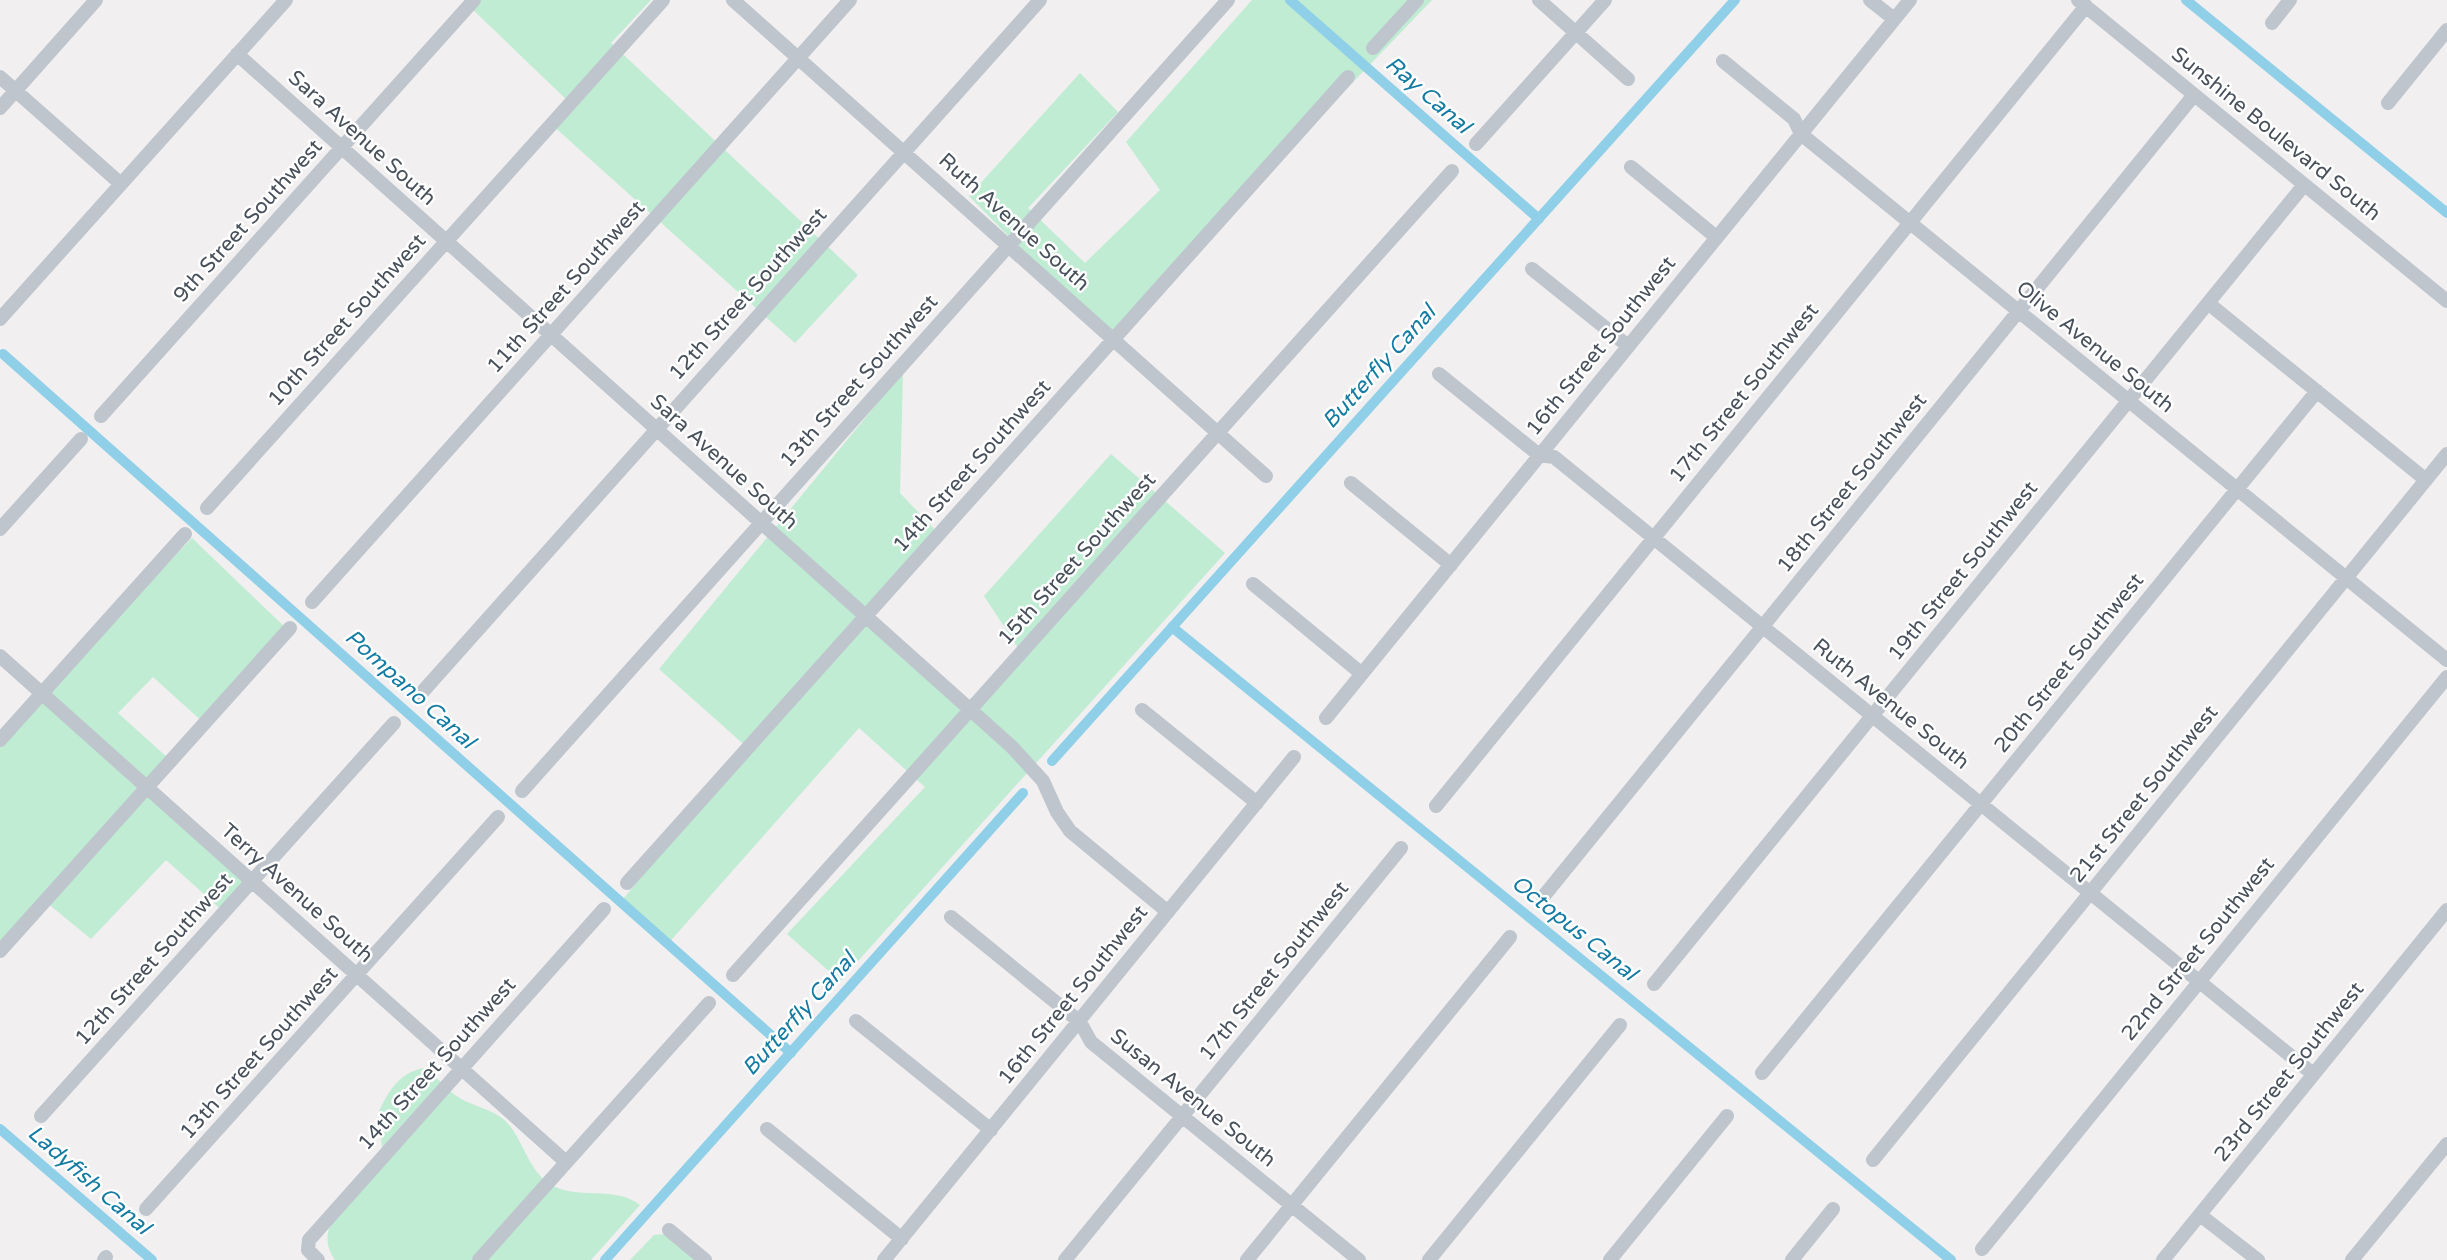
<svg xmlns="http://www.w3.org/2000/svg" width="2447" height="1260" font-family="'Varela Round',sans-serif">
<rect width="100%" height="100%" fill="#f1efef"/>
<path fill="#bfecd3" d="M 473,0 L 651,0 L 611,43 L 858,275 L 795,343 L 551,124 L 570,103 L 468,5 Z
M 1252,0 L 1432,0 L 1108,337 L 969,196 L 1080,73 L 1118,112 L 1028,208 L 1085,263 L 1160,190 L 1126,142 Z
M 903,372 L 900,493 L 937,532 L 867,611 L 976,708 L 1024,657 L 984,596 L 1111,454 L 1225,553 L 840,981 L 787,934 L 925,787 L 859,728 L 665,947 L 618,905 L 749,749 L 659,669 Z
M 192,538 L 291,633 L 205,724 L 153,677 L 118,713 L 169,759 L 145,786 L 254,884 L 224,912 L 166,860 L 91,939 L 46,902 L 0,953 L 0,739 Z
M 423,1068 C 436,1075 443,1086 455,1095 C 473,1108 496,1108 510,1126 C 523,1143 530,1170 548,1183 C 577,1202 613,1184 640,1205 L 591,1260 L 335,1260 C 307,1221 366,1190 379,1162 C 386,1145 378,1132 378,1116 C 378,1112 381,1107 383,1103 C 393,1085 402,1073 423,1068 Z
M 666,1234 L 698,1260 L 630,1260 L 654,1235 Z"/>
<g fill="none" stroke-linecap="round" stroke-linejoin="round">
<path stroke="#8fcfe7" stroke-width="10" d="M 1290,0 L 1539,219
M 2186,0 L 2447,213
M 3,354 L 791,1053
M 1172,627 L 1951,1260
M 1052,761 L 1735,0
M 0,1129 L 152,1260
M 605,1260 L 1023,793"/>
<path stroke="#bec5cd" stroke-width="14" d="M 733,0 L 1266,476
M 1539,0 L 1628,79
M 1870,0 L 1894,19
M 2078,0 L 2447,301
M 2272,23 L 2290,0
M 1373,48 L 1417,0
M 237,54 L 1012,747 L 1043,781 L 1057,812 L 1070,831 L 1168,912
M 1723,61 L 1794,119 L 1801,134 L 2447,660
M 0,77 L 121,184
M 2388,103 L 2447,30
M 0,108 L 96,0
M 1476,144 L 1605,0
M 1631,167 L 1716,237
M 1532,269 L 1628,346
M 2208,303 L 2426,480
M 0,319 L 286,0
M 1439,374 L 1539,455 L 1554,457 L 2313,1074
M 101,416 L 474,0
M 1351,483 L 1451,565
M 207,508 L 663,0
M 0,529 L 81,439
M 1253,584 L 1362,674
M 312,602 L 850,0
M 0,656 L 566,1162
M 417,698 L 1040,0
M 1142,710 L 1257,803
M 1326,718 L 1910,0
M 0,740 L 185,534
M 522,791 L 1228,0
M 1436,806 L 2086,6
M 627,883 L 1348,77
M 1543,897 L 2194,95
M 951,917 L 1080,1022 L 1091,1042 L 1359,1260
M 0,951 L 290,628
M 733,975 L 1452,171
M 1654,984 L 2304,185
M 856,1021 L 991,1130
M 1762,1073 L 2317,391
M 41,1116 L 394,723
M 767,1129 L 902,1239
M 1873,1160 L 2447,454
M 146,1209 L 498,817
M 2200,1215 L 2258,1260
M 669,1230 L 705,1260
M 1982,1249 L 2447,677
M 104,1260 L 106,1257
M 318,1260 L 308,1250 L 309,1240 L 604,909
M 479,1260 L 709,1003
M 884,1260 L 1294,757
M 1065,1260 L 1401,848
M 1247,1260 L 1510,937
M 1429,1260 L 1620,1025
M 1610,1260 L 1727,1116
M 1792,1260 L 1833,1209
M 2163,1260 L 2447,910
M 2352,1260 L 2447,1144"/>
</g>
<g text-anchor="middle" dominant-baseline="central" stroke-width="5" stroke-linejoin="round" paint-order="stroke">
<g font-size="21" fill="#48515b" stroke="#fff">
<text transform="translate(2276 134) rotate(39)">Sunshine Boulevard South</text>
<text transform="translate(362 138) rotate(42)">Sara Avenue South</text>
<text transform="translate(248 221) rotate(-48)">9th Street Southwest</text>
<text transform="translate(1014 222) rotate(42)">Ruth Avenue South</text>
<text transform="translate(566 287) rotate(-48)">11th Street Southwest</text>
<text transform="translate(748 294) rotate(-48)">12th Street Southwest</text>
<text transform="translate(347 320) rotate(-48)">10th Street Southwest</text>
<text transform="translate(1601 346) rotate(-51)">16th Street Southwest</text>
<text transform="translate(2095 347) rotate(39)">Olive Avenue South</text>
<text transform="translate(859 381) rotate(-48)">13th Street Southwest</text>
<text transform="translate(1744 393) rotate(-51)">17th Street Southwest</text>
<text transform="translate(724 462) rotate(42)">Sara Avenue South</text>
<text transform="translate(972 466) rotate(-48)">14th Street Southwest</text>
<text transform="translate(1852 483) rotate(-51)">18th Street Southwest</text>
<text transform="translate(1077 559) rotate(-48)">15th Street Southwest</text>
<text transform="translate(1963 571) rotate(-51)">19th Street Southwest</text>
<text transform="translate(2069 663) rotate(-51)">20th Street Southwest</text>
<text transform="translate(1891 704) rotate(39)">Ruth Avenue South</text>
<text transform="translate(2144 794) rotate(-51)">21st Street Southwest</text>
<text transform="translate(297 893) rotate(42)">Terry Avenue South</text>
<text transform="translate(2198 949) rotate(-51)">22nd Street Southwest</text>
<text transform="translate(154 959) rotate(-48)">12th Street Southwest</text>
<text transform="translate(1274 971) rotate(-51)">17th Street Southwest</text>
<text transform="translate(1073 995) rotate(-51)">16th Street Southwest</text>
<text transform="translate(259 1053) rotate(-48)">13th Street Southwest</text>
<text transform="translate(437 1064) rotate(-48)">14th Street Southwest</text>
<text transform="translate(2289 1072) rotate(-51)">23rd Street Southwest</text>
<text transform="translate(1193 1098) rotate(39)">Susan Avenue South</text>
</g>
<g font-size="22" font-style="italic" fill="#147ba2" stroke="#fff">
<text transform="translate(1428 95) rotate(41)">Ray Canal</text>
<text transform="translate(1379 367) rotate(-48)">Butterfly Canal</text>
<text transform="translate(410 689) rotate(42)">Pompano Canal</text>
<text transform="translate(1574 928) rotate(39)">Octopus Canal</text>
<text transform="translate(799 1014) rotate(-48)">Butterfly Canal</text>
<text transform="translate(89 1180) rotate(41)">Ladyfish Canal</text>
</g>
</g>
</svg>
